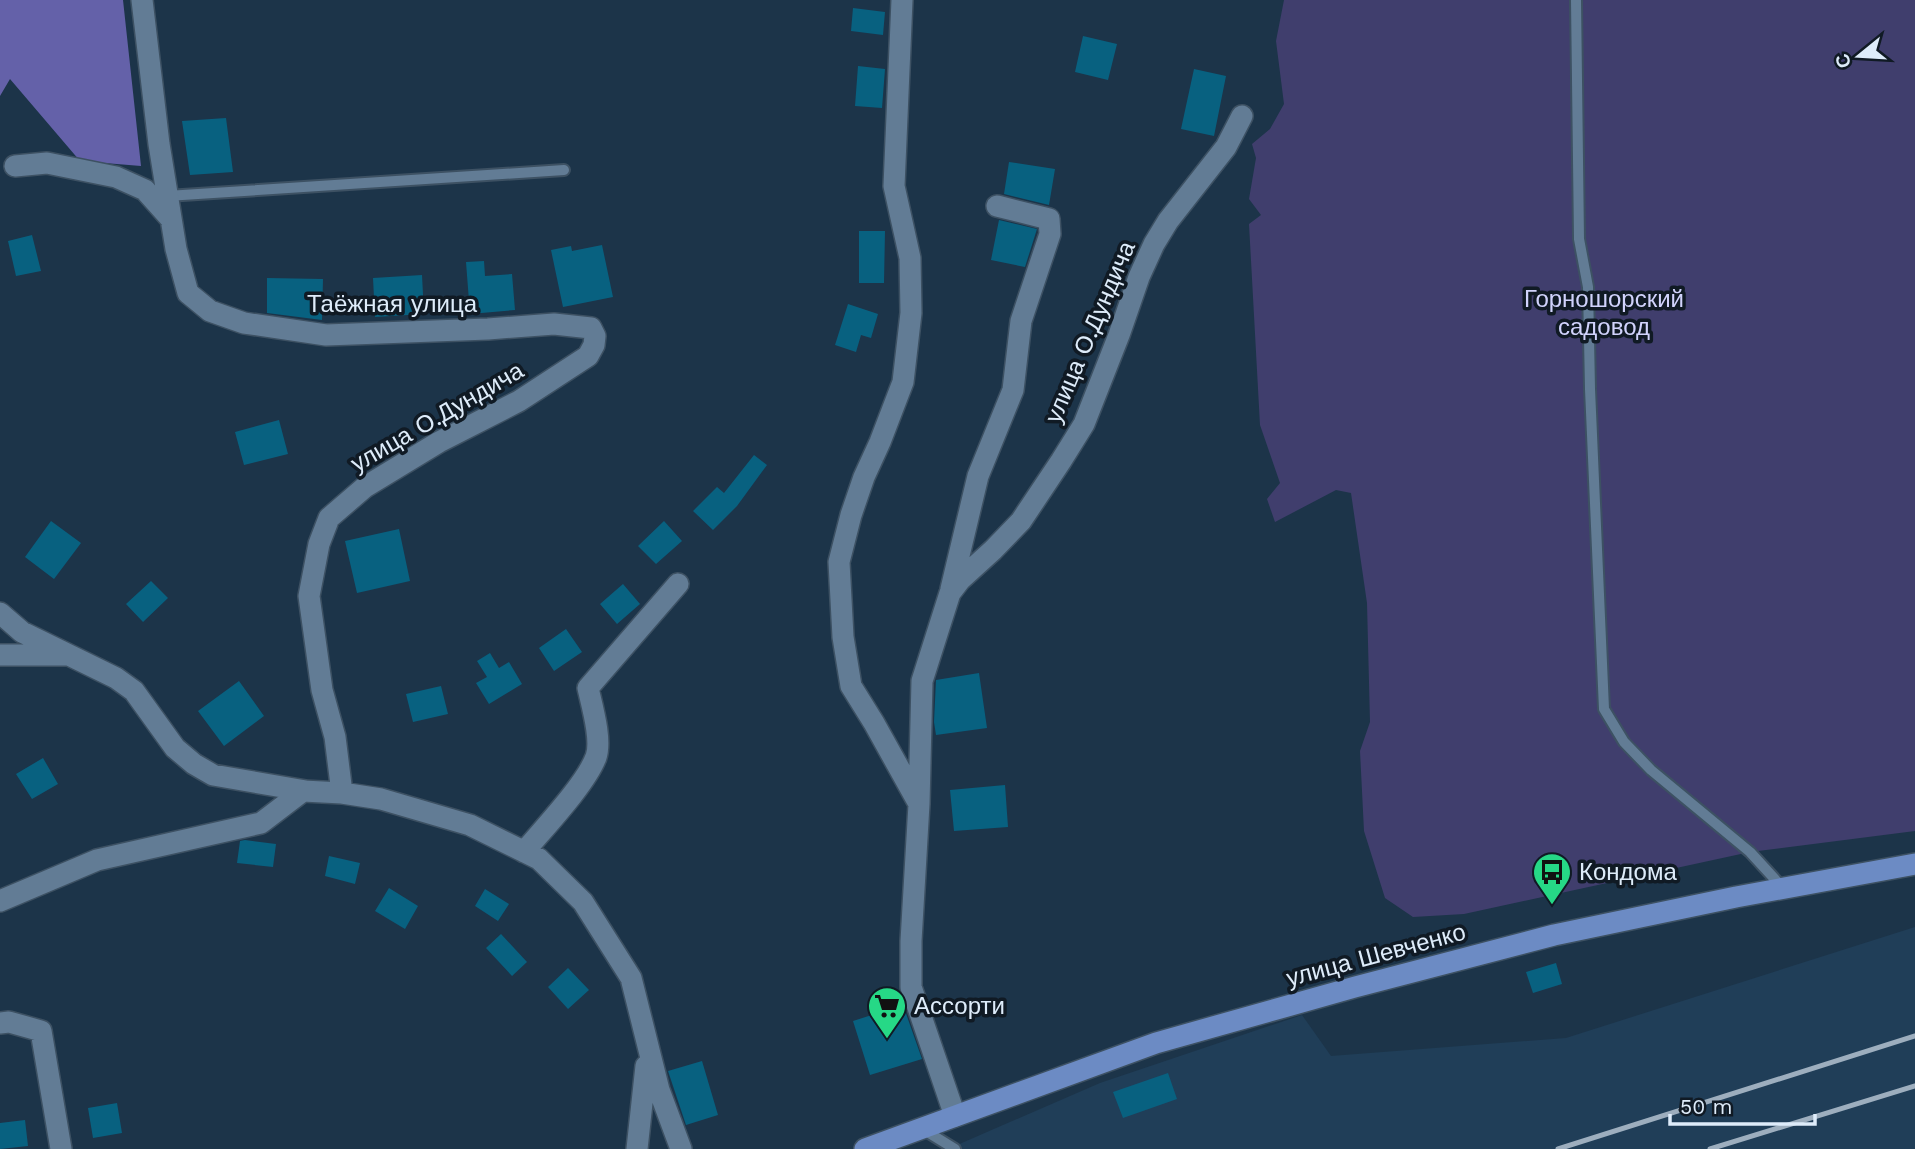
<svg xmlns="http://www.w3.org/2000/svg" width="1915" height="1149" font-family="'Work Sans',sans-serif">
<rect width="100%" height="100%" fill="#1c3449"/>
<path fill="#203e58" d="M 1915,927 L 1915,1149 L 948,1149 L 1100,1083 L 1302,1015 L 1331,1056 L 1566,1038 Z"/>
<path fill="#403e6d" d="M 1284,0 L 1915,0 L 1915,831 L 1750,852 L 1464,914 L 1413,917 L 1385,898 L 1364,831 L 1360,751 L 1370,722 L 1367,603 L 1351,493 L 1336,490 L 1275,522 L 1267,499 L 1280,483 L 1260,425 L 1249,224 L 1261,215 L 1249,199 L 1256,158 L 1252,144 L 1270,129 L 1284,104 L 1276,41 Z"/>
<path fill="#6461a9" d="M 0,0 L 123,0 L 141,166 L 80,161 L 10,79 L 0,96 Z"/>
<path fill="#086180" d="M 853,8 L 885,12 L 883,35 L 851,31 Z
M 1083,36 L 1117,44 L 1108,80 L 1075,72 Z
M 858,66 L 885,69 L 882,108 L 855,106 Z
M 1194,69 L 1226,76 L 1214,136 L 1181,129 Z
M 226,118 L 233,172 L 190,175 L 182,121 Z
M 1009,162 L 1055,169 L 1049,205 L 1004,194 Z
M 999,220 L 1037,229 L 1025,267 L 991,260 Z
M 859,231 L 885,231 L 884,283 L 859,283 Z
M 32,235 L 41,271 L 16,276 L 8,241 Z
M 602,245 L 613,297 L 563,307 L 551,250 L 571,246 L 572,251 Z
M 484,261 L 485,276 L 512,274 L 515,310 L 470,314 L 466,262 Z
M 422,275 L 424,314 L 375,317 L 373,278 Z
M 267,278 L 323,279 L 322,320 L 267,313 Z
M 848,304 L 878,314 L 871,338 L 861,335 L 856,352 L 835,345 Z
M 279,420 L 288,454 L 244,465 L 235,432 Z
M 754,455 L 767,465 L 737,506 L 713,530 L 693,511 L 717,487 L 724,493 Z
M 51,521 L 81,543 L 54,579 L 25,557 Z
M 664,521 L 682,541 L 656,564 L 638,546 Z
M 399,529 L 410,581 L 357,593 L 345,541 Z
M 151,581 L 168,598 L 143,622 L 126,604 Z
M 623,584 L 640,604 L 617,624 L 600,604 Z
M 566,629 L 582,652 L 554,671 L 539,648 Z
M 490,653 L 499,668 L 509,662 L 522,684 L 489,704 L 476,683 L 487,677 L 477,661 Z
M 979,673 L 987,728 L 936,735 L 934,722 L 936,680 Z
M 239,681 L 264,716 L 224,746 L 198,711 Z
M 441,686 L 448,714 L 413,722 L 406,694 Z
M 43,758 L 58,784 L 32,799 L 16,774 Z
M 1005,785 L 1008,827 L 954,831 L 950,790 Z
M 245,840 L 276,844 L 273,867 L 237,863 L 240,841 Z
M 329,856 L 360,863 L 355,884 L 325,876 Z
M 389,888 L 418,906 L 405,929 L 375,911 Z
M 485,889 L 509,904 L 498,921 L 475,906 Z
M 501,934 L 527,962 L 512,976 L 486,948 Z
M 1556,963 L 1562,984 L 1533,993 L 1526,972 Z
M 568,968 L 589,990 L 568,1009 L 548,987 Z
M 903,1005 L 922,1059 L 870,1075 L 853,1021 Z
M 702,1061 L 718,1115 L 686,1125 L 668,1071 Z
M 1168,1073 L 1177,1099 L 1123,1118 L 1113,1092 Z
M 117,1103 L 122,1133 L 93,1138 L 88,1108 Z
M 25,1120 L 28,1146 L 0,1149 L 0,1123 Z"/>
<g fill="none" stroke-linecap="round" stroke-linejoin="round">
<defs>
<path id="lane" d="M 1576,0 L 1579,239 L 1588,287 L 1590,389 L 1604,709 L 1624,742 L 1651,770 L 1750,852 L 1783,888
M 167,196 L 564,170
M 921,1128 L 955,1149"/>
<path id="street" d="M 142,0 L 159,144 L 176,249 L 188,293 L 210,311 L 244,323 L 326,335 L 488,329 L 554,324 L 591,328 L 595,336 L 594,345 L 588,356 L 519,401 L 439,442 L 365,487 L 329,518 L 319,544 L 309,596 L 322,690 L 335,737 L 342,793
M 902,0 L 894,186 L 910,258 L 911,313 L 903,382 L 880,442 L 864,477 L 851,515 L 839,562 L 843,637 L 851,686 L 874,723 L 919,804 L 911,941 L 911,987 L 955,1116
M 15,166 L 47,163 L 116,177 L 145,190 L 170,218
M 951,589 L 978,476 L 1013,390 L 1021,321 L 1050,234 L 1049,219 L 997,206
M 0,613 L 22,632 L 116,678 L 134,691 L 175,748 L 194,764 L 213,775 L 306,791
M 0,655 L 64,655
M 919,804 L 922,681 L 950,593 L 960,580 L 993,550 L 1021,521 L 1061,461 L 1084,424 L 1119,335 L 1139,277 L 1154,244 L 1168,221 L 1226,147 L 1242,116
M 524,852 C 544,828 586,784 596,757 C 602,740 592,706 588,688 L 678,584
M 0,901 L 97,860 L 261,823 L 303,791 L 342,793 L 381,799 L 470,825 L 539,859 L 583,902 L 631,978 L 659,1090 L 681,1149
M 0,1023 L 9,1022 L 41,1031 L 61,1149
M 637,1149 L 646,1066"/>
<path id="primary" d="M 865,1149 L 1156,1043 L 1355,987 L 1554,935 L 1736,897 L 1915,864"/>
</defs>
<use href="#lane" stroke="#3d5163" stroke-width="14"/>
<use href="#street" stroke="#3d5163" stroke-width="24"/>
<use href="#primary" stroke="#3d5163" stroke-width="24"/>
<use href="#lane" stroke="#627c95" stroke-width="10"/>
<use href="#street" stroke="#627c95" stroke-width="21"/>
<use href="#primary" stroke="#6c8bc4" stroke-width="21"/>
<path stroke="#9daebe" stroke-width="5" d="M 1558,1149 L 1915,1036
M 1710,1149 L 1915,1086"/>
</g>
<defs>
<symbol id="bus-pin" viewBox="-11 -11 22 30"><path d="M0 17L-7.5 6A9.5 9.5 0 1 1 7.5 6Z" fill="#26d886" stroke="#101a24"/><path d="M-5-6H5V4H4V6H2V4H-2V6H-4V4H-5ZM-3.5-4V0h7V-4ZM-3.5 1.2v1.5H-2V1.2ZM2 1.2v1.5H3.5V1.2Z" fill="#111"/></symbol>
<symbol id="supermarket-pin" viewBox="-11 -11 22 30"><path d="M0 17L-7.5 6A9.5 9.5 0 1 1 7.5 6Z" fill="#26d886" stroke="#101a24"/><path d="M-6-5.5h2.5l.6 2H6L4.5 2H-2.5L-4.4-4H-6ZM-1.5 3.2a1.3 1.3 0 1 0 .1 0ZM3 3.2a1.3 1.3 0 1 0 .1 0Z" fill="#111"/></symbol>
</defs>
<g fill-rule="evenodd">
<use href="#bus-pin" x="1530" y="850" width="44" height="60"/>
<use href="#supermarket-pin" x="865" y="984" width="44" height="60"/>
</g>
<g text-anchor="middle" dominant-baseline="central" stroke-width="7" stroke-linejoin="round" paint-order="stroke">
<g font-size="24" fill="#d1d3fc" stroke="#101a24">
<text x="1604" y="299">Горношорский<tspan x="1604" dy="28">садовод</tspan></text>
</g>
<g font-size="24" fill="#deecfa" stroke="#101a24">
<text x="392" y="304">Таёжная улица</text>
<text transform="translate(1090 332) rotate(-67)">улица О.Дундича</text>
<text transform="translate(437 417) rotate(-30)">улица О.Дундича</text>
<text transform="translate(1376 955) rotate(-15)">улица Шевченко</text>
</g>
<g font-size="24" fill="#deecfa" stroke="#101a24" text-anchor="start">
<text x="1579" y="872">Кондома</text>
<text x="914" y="1006">Ассорти</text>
</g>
</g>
<g transform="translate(1859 56) rotate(252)" stroke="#101a24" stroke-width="5" paint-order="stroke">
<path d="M0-5L12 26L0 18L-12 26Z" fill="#deecfa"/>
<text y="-10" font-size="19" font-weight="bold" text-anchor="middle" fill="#deecfa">С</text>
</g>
<path d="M1670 1114v10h145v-10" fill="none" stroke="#deecfa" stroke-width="3.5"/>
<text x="1680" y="1114" font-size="21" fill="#deecfa" stroke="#101a24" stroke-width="5" paint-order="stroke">50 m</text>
</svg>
